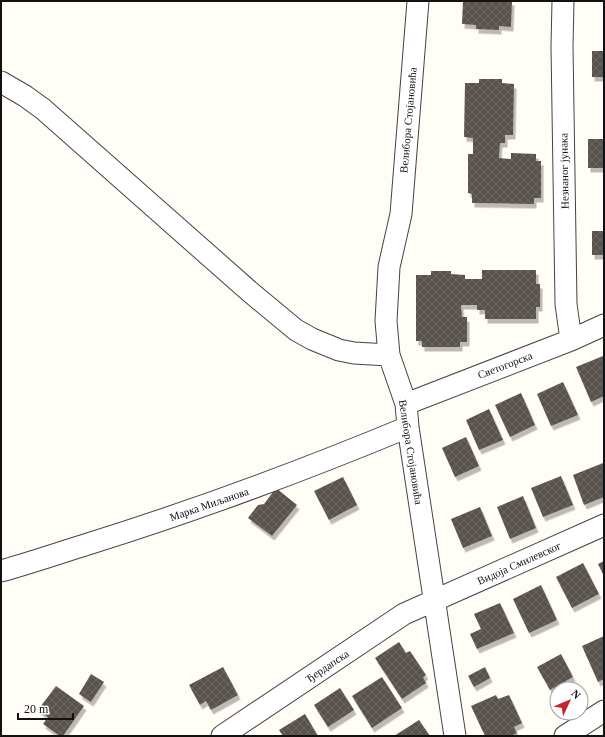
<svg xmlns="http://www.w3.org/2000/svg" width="605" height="737" font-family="Georgia,serif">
<defs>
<pattern id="building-cross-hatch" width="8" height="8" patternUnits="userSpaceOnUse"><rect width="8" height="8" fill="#5a524d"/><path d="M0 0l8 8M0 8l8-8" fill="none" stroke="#6d6662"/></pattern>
<filter id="shadow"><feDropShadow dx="2.5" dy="4.5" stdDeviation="0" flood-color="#0004"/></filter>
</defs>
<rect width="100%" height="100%" fill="#fffdf5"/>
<path fill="url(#building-cross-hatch)" filter="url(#shadow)" d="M 463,1 L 512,1 L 511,27 L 499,26 L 499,30 L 476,29 L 476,25 L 462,24 Z
M 592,51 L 604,51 L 604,77 L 592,77 Z
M 479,79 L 502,79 L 502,83 L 514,84 L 513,135 L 505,135 L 505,143 L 500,143 L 499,158 L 511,159 L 511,153 L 536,154 L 536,161 L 541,161 L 541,198 L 534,198 L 534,204 L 472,203 L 472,194 L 468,193 L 468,154 L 473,154 L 473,138 L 464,137 L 465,83 L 479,83 Z
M 588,139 L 604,139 L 604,168 L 588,168 Z
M 592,231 L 604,231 L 604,255 L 592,255 Z
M 482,270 L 536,270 L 536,284 L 540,284 L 540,307 L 536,307 L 536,319 L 485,319 L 485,310 L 477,310 L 477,305 L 461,305 L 462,317 L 467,317 L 467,342 L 460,342 L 460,347 L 422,347 L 422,341 L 416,341 L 416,275 L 431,275 L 431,271 L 451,271 L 451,274 L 465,275 L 465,279 L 482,279 Z
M 603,356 L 604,396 L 591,402 L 576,367 Z
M 563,382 L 578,415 L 551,426 L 537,394 Z
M 521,393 L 535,425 L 510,437 L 495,405 Z
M 489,409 L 503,440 L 479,450 L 466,420 Z
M 466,437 L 479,466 L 455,477 L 442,448 Z
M 603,463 L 604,466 L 604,497 L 584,505 L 573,475 Z
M 561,476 L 573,505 L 543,517 L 531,488 Z
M 343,477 L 357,505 L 329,520 L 314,491 Z
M 276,488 L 297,505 L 272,536 L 248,518 L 258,505 L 264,504 Z
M 523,496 L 536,528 L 510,539 L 497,507 Z
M 480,507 L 492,536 L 463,548 L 451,519 Z
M 604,561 L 604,576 L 598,564 Z
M 583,563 L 599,594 L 572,608 L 556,577 Z
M 541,585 L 557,620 L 529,633 L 513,599 Z
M 500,603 L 514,633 L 477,649 L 470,634 L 481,629 L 474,614 Z
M 604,636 L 604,679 L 598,682 L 582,646 Z
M 399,642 L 406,653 L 410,651 L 426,675 L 423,677 L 426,683 L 402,699 L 375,658 Z
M 561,654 L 573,677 L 550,690 L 537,667 Z
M 223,667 L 238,695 L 211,710 L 206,701 L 200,705 L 189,685 Z
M 485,667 L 490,678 L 474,687 L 468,676 Z
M 91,674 L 104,682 L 91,702 L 79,694 Z
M 382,677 L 402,708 L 372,728 L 352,696 Z
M 56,686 L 84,706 L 63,736 L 60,736 L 43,724 L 48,717 L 38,710 Z
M 340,688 L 354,710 L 328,727 L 314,705 Z
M 496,695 L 498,699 L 509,695 L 522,723 L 514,727 L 517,733 L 511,736 L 485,736 L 471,706 Z
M 305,714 L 318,736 L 283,736 L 279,730 Z
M 419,720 L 430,736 L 394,736 Z"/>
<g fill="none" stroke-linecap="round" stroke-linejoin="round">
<defs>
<path id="minor" d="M 418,1 L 401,214 L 389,267 L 386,321 L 389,355 L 406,404 L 408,427 L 455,736
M 563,1 L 562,46 L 566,304 L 571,340
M 1,82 L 25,96 L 43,109 L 249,291 L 296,330 L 312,339 L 339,350 L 354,353 L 389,355
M 406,404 L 571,340 L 604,325
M 1,571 C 30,563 59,553 88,544 C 197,510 302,471 408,427
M 222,736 L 404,614 L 604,525
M 565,736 L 604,711"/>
</defs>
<use href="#minor" stroke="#444" stroke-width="23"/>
<use href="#minor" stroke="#fff" stroke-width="21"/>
</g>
<g text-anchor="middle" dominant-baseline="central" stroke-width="4" stroke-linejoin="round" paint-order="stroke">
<g font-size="11" fill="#111" stroke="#fff">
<text transform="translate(408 120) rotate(-85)">Велибора Стојановића</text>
<text transform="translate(564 171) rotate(-91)">Незнаног јунака</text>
<text transform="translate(505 365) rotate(-21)">Светогорска</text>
<text transform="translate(411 452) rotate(81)">Велибора Стојановића</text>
<text transform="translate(209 504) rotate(-19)">Марка Миљанова</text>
<text transform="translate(519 563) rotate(-24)">Видоја Смилевског</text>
<text transform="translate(327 666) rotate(-34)">Ђердапска</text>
</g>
</g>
<rect width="605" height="737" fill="none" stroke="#111111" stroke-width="4"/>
<g transform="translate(569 701) rotate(46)"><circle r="19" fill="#ffffff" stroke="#a0a0a0"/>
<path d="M0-3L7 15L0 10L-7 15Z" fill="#c4262e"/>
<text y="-6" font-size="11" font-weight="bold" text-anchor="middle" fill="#111111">N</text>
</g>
<path d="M18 713v6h55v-6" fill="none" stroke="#111111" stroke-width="2"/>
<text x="24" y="713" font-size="12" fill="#111111" stroke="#ffffff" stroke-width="3" paint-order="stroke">20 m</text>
</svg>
